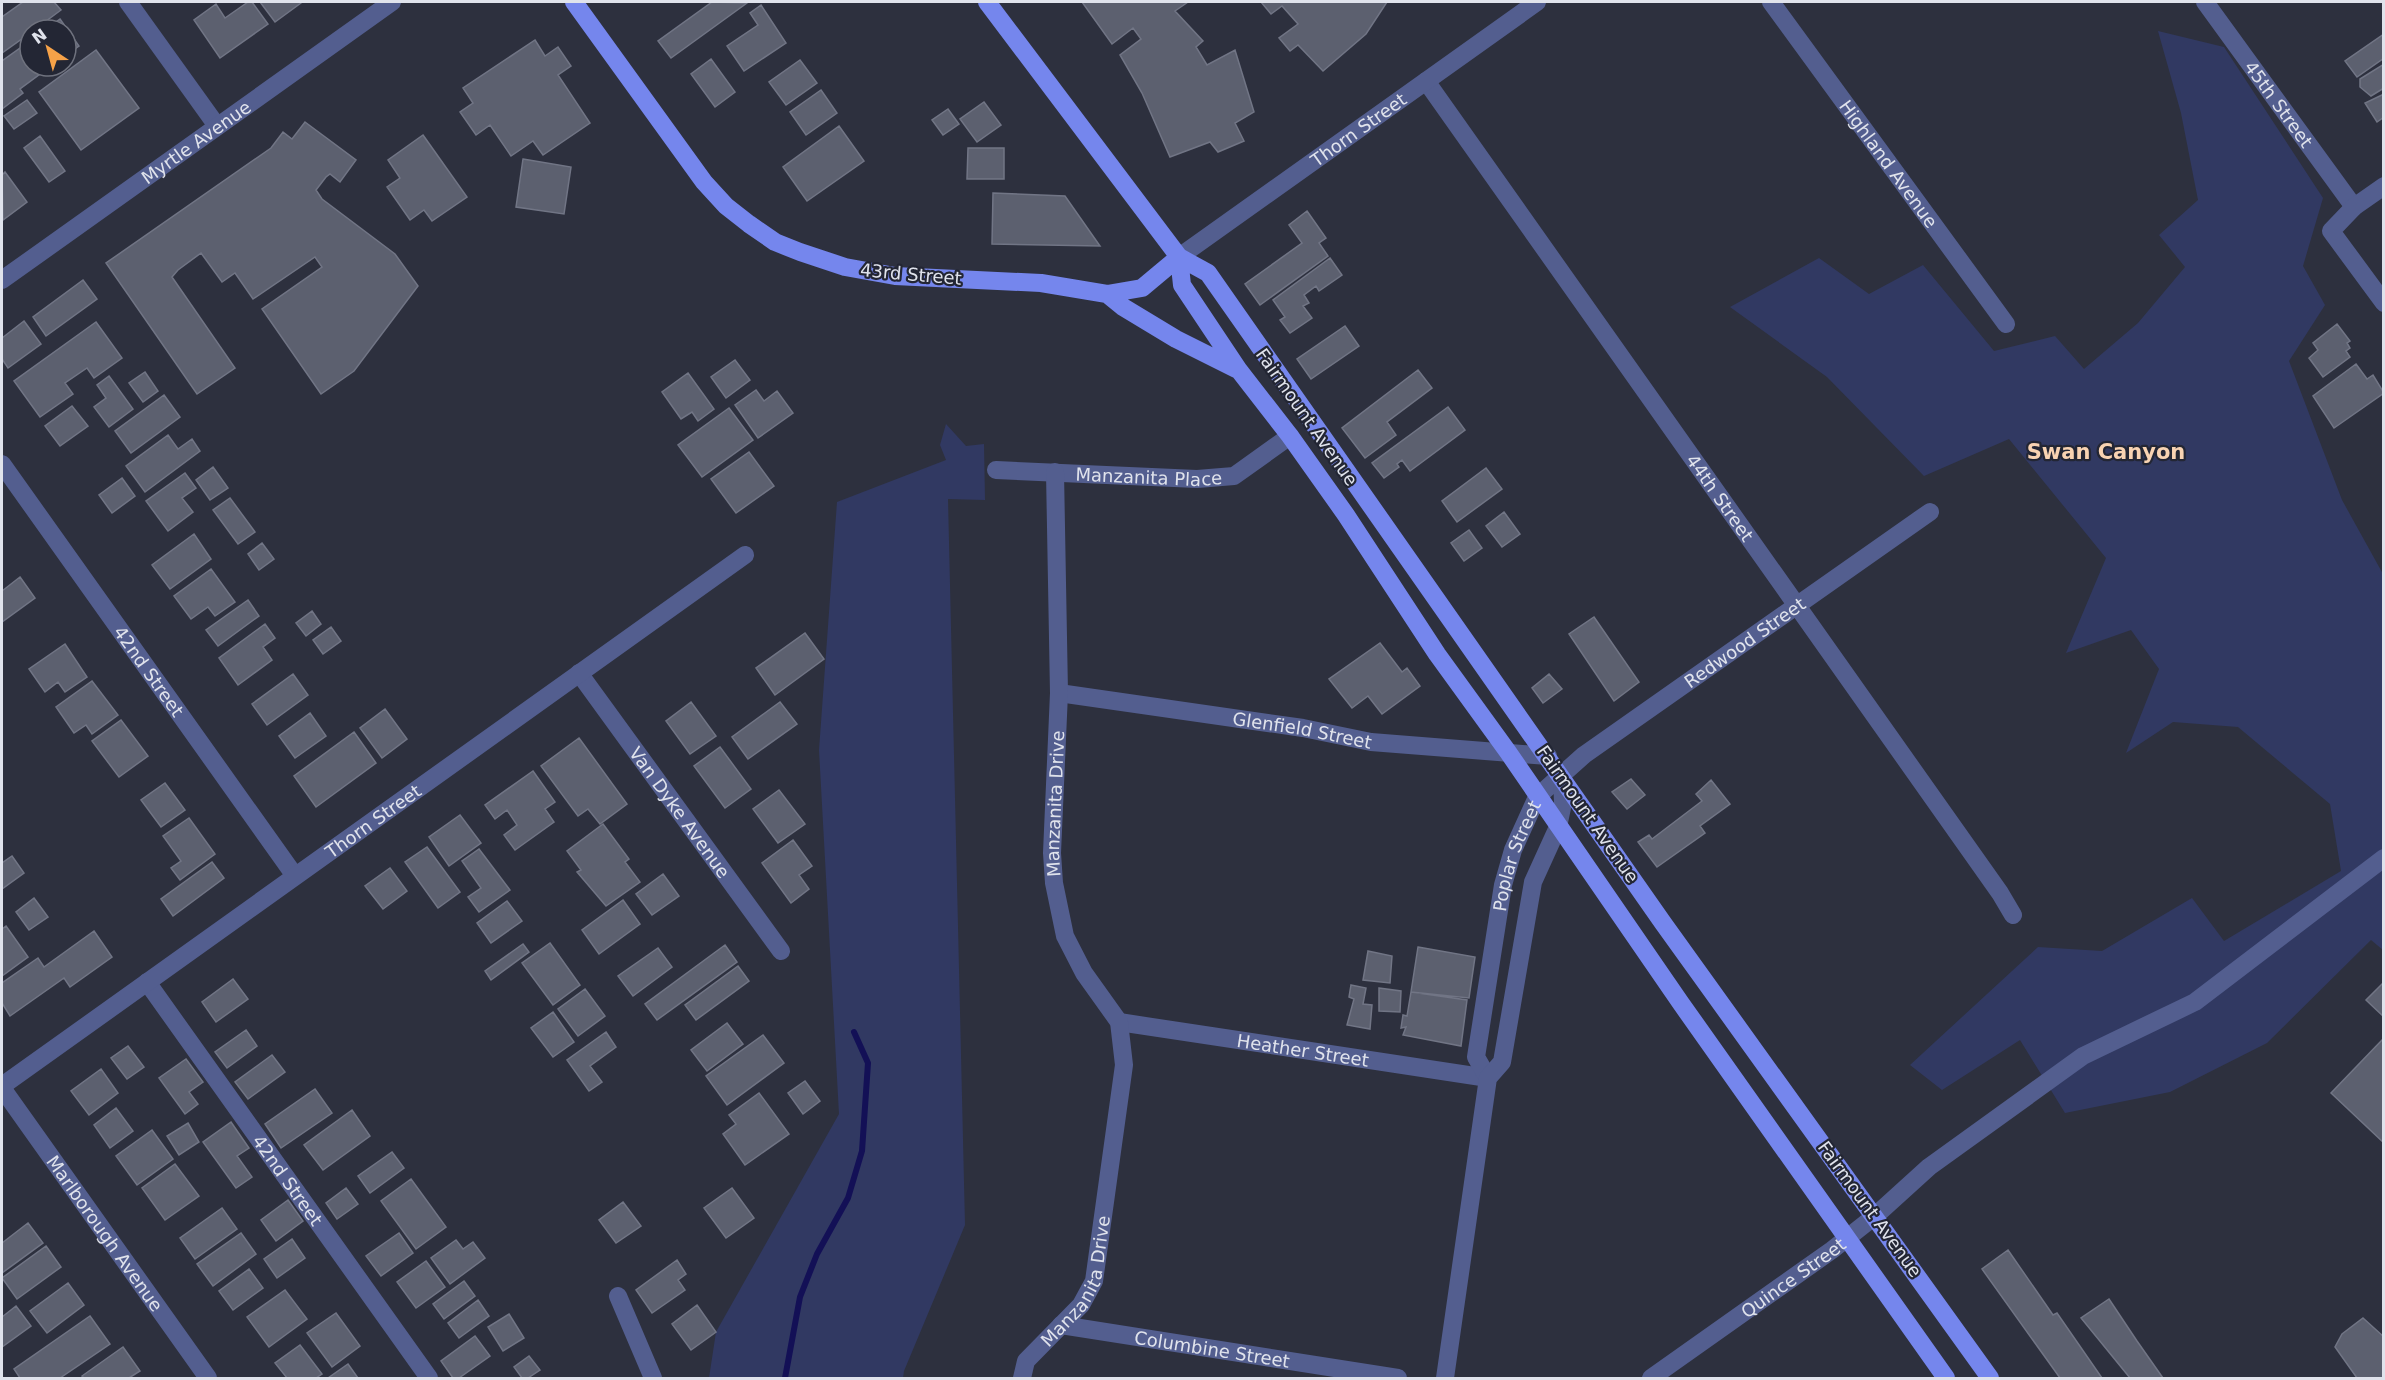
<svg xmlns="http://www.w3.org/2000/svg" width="2385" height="1380" font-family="'DejaVu Sans',sans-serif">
<rect width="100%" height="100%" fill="#2d303e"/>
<path fill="#313962" d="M 2158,31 L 2224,47 L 2323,198 L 2303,266 L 2325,305 L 2289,361 L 2342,500 L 2383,574 L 2383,950 L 2371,940 L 2267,1043 L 2170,1092 L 2065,1113 L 2020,1040 L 1942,1090 L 1910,1065 L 2038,947 L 2102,951 L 2192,898 L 2224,941 L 2341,871 L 2330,804 L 2238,727 L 2173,722 L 2126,753 L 2159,669 L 2131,630 L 2066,653 L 2106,558 L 2009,439 L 1924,476 L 1827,377 L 1730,307 L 1819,258 L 1869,294 L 1923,265 L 1994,351 L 2055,336 L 2084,369 L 2138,323 L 2185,267 L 2159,235 L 2198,200 L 2181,113 Z
M 946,424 L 966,446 L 984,444 L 985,500 L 948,499 L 965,1225 L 904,1371 L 903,1378 L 709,1378 L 716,1332 L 839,1114 L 819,750 L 837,502 L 946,460 L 940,445 Z"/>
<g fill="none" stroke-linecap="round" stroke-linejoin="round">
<path stroke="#131056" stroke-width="6" d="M 785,1378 L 800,1297 L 817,1254 L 848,1198 L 862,1151 L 868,1063 L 854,1032"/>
</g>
<path fill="#5c606f" stroke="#717585" stroke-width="1.5" d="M 23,2 L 54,2 L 61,10 L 34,30 L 30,30 L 30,33 L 2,53 L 2,17 Z
M 248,2 L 252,2 L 268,24 L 220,58 L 194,20 L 216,4 L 225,18 Z
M 260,2 L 300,2 L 301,3 L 275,22 Z
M 712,2 L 747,3 L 671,58 L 658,41 Z
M 1082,2 L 1188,2 L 1175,11 L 1203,41 L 1196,47 L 1207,65 L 1235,50 L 1254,112 L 1235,123 L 1244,141 L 1218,152 L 1210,142 L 1170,157 L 1142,93 L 1120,55 L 1141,39 L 1133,28 L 1112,44 Z
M 1261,2 L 1387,2 L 1366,34 L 1323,71 L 1298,45 L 1290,51 L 1279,38 L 1298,24 L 1282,6 L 1271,14 Z
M 761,5 L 786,43 L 744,71 L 727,46 L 758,25 L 750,13 Z
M 60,19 L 79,46 L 66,55 L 66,30 L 45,30 Z
M 2384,34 L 2384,58 L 2357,77 L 2345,61 Z
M 535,40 L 545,56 L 558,47 L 571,66 L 558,75 L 590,123 L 543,155 L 533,141 L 511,156 L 490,125 L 476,135 L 460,112 L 473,103 L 463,88 Z
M 30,41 L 30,66 L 51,66 L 20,89 L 23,93 L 2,109 L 2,61 Z
M 96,50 L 139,108 L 81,150 L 39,92 Z
M 711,59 L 735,92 L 715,107 L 691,74 Z
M 800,60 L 817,83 L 786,105 L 769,82 Z
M 2384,64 L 2384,88 L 2371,96 L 2360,87 L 2360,79 Z
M 821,90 L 837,113 L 806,135 L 790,112 Z
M 2384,94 L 2384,117 L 2377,122 L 2365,103 Z
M 27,100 L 37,113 L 14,129 L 4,116 Z
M 984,102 L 1001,125 L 977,142 L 960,119 Z
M 948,109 L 959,124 L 943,135 L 932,120 Z
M 305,122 L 356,160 L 340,182 L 330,174 L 326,177 L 316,190 L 322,199 L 395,254 L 418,286 L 354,371 L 321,394 L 262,309 L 322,267 L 315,257 L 253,299 L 235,273 L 222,282 L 201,253 L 178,270 L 172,277 L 235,368 L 197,394 L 106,263 L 271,148 L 283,132 L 292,139 Z
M 839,126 L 864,161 L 807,201 L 783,167 Z
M 423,135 L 467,197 L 432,221 L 424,210 L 410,220 L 387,187 L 400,178 L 388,160 Z
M 40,136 L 65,171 L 49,182 L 24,148 Z
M 968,148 L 1004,148 L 1004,179 L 967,179 Z
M 523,159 L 571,167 L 564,214 L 516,207 Z
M 5,172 L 27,202 L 3,220 L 2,175 Z
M 993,193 L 1065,196 L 1100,246 L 992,244 Z
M 1307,211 L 1326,238 L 1319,243 L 1328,256 L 1260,305 L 1245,284 L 1302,243 L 1289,225 Z
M 1330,258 L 1342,275 L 1319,291 L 1316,286 L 1304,295 L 1309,303 L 1303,306 L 1312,318 L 1290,333 L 1280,320 L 1285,317 L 1273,300 Z
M 83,280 L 97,299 L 46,336 L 33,317 Z
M 24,321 L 41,344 L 8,368 L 2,359 L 2,338 Z
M 96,322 L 122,358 L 94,378 L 87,368 L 65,383 L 73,394 L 40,417 L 14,381 Z
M 2337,324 L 2350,341 L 2347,343 L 2350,348 L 2346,351 L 2350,357 L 2323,377 L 2309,358 L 2318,350 L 2313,343 Z
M 1345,326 L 1359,346 L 1311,379 L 1297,359 Z
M 735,360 L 750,380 L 726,398 L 711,377 Z
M 2356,364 L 2367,379 L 2373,375 L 2384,393 L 2334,428 L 2313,396 Z
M 1418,370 L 1432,388 L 1387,422 L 1396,435 L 1365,458 L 1342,428 Z
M 145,372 L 158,391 L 143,402 L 129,383 Z
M 688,373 L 714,409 L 698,421 L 692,412 L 681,419 L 662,392 Z
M 109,376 L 133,409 L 109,427 L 94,407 L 106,398 L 97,385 Z
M 756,390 L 764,401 L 777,391 L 793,413 L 758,438 L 735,405 Z
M 164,395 L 180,417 L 131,453 L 115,431 Z
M 72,406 L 88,426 L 60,446 L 45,426 Z
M 1448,407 L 1465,430 L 1410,471 L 1402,460 L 1397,464 L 1399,467 L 1384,478 L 1372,463 Z
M 729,408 L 753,440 L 702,477 L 678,445 Z
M 168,435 L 178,449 L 192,439 L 200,451 L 145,492 L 126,466 Z
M 749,452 L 774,486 L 736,513 L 711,479 Z
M 213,467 L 228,488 L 210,500 L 196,480 Z
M 1486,468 L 1502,489 L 1457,522 L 1442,501 Z
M 185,473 L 196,488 L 182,498 L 193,512 L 168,531 L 146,501 Z
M 122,478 L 135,496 L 112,513 L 99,495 Z
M 230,498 L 255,532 L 238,544 L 213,510 Z
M 1504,512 L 1520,534 L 1502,547 L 1486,526 Z
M 1469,530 L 1482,548 L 1464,561 L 1451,543 Z
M 194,534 L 211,559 L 170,589 L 152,565 Z
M 262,543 L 274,559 L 259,570 L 248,554 Z
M 211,569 L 235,602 L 215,616 L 208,607 L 191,619 L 174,596 Z
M 20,577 L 35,598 L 2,622 L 2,591 Z
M 248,600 L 259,616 L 218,646 L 206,630 Z
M 312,611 L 321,624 L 306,636 L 296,623 Z
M 1594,617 L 1639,682 L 1614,701 L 1569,634 Z
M 265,624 L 275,638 L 263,647 L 272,660 L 238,685 L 219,658 Z
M 331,627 L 341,641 L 323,654 L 313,640 Z
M 805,633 L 824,659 L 775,695 L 756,668 Z
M 1380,643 L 1402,672 L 1407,668 L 1420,686 L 1382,714 L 1368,696 L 1352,708 L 1329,679 Z
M 65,644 L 87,677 L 65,692 L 58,682 L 45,692 L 29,669 Z
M 293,674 L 308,695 L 267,725 L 252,704 Z
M 1549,674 L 1562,689 L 1543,703 L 1532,688 Z
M 92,681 L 118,715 L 92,734 L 86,725 L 74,733 L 56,707 Z
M 691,702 L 716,736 L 690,754 L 666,721 Z
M 780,702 L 797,724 L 748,759 L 732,737 Z
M 385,709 L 407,739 L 382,758 L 360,728 Z
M 310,713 L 326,736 L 295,758 L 279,736 Z
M 121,720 L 148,756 L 119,777 L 92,741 Z
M 354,732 L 376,763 L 316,807 L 294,776 Z
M 579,738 L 627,804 L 600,824 L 588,809 L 578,816 L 541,766 Z
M 720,747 L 751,789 L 725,808 L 694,766 Z
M 533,771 L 555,802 L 545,809 L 554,822 L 515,850 L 504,835 L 517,825 L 507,810 L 495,819 L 485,805 Z
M 1631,779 L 1645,795 L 1627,809 L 1612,792 Z
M 1711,780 L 1730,804 L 1700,826 L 1705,833 L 1657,867 L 1638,842 L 1649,835 L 1652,839 L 1702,801 L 1696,794 Z
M 165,783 L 185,810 L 161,827 L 141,800 Z
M 779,790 L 805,824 L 778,843 L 753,809 Z
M 460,815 L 481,843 L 449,866 L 429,837 Z
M 189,818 L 215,854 L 180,880 L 171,868 L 181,861 L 163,836 Z
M 603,824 L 629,859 L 625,862 L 640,882 L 606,906 L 577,872 L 581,870 L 567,851 Z
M 793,840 L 812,866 L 799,875 L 809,889 L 791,903 L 762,863 Z
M 427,847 L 460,892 L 438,908 L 405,862 Z
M 479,849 L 510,890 L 479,912 L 468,897 L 481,888 L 462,861 Z
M 12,856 L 24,873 L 2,889 L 2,863 Z
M 212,862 L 224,878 L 173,916 L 161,899 Z
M 390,868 L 407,891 L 383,909 L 365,886 Z
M 663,874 L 679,896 L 652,915 L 636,894 Z
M 34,898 L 48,917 L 29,930 L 16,912 Z
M 623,900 L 640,924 L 599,954 L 582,930 Z
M 507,901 L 522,921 L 491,943 L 477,923 Z
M 6,926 L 28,957 L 2,976 L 2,929 Z
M 94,931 L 112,957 L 70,987 L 64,978 L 10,1016 L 2,1003 L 2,983 L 38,958 L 44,967 Z
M 550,943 L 580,985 L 553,1005 L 522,963 Z
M 523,944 L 529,952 L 491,980 L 485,971 Z
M 725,945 L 737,962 L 657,1020 L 645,1004 Z
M 1418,947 L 1475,957 L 1469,998 L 1411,992 Z
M 658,948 L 672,967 L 633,996 L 618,976 Z
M 1368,951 L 1392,956 L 1390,983 L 1363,980 Z
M 738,966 L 749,981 L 696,1020 L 685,1005 Z
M 233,979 L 248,999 L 216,1022 L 202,1002 Z
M 2384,982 L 2384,1017 L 2366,1000 Z
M 1351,985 L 1366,988 L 1363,1004 L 1372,1005 L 1370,1029 L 1347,1025 L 1354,999 L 1349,997 Z
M 1379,988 L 1401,991 L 1400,1012 L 1379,1011 Z
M 585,989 L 605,1016 L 578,1036 L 558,1009 Z
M 1411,992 L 1467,1000 L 1461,1046 L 1403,1035 L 1406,1027 L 1401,1028 L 1403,1015 L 1407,1016 Z
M 553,1012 L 574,1042 L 553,1057 L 531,1028 Z
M 727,1023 L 743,1044 L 707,1071 L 691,1050 Z
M 246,1030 L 257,1046 L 227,1068 L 215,1052 Z
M 606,1032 L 616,1047 L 590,1066 L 602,1082 L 589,1091 L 567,1060 Z
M 763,1035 L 784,1063 L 727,1105 L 706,1076 Z
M 2383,1039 L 2384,1039 L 2384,1143 L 2331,1093 Z
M 128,1046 L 144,1067 L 127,1079 L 111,1058 Z
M 272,1055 L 285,1072 L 248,1099 L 235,1082 Z
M 186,1059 L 203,1082 L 189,1092 L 198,1104 L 185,1114 L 159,1078 Z
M 101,1069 L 118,1093 L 89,1115 L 71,1091 Z
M 805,1081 L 820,1101 L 803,1114 L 788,1093 Z
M 315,1089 L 332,1113 L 281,1148 L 265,1124 Z
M 759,1093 L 789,1134 L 745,1165 L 723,1134 L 736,1124 L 729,1115 Z
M 116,1108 L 133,1131 L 110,1148 L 94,1125 Z
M 352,1110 L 370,1136 L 323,1170 L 304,1145 Z
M 231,1122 L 249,1148 L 237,1156 L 252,1177 L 236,1188 L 203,1142 Z
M 188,1123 L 199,1142 L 179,1155 L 167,1136 Z
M 152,1130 L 173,1159 L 137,1185 L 116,1156 Z
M 392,1152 L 404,1168 L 370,1193 L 358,1176 Z
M 175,1164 L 199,1196 L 165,1220 L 142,1188 Z
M 411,1179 L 446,1227 L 416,1249 L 381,1201 Z
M 346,1188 L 358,1204 L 337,1219 L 326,1203 Z
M 732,1188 L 754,1218 L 726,1238 L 704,1208 Z
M 288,1200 L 303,1221 L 276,1241 L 261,1220 Z
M 623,1202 L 641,1226 L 616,1243 L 599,1220 Z
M 222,1208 L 237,1229 L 195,1259 L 180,1238 Z
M 28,1223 L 43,1243 L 2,1273 L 2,1243 Z
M 241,1233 L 256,1254 L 213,1286 L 197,1264 Z
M 399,1233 L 413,1253 L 381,1276 L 366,1256 Z
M 292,1239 L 305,1258 L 277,1278 L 264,1259 Z
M 456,1240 L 463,1249 L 473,1242 L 485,1258 L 450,1284 L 431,1258 Z
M 46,1246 L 61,1267 L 17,1299 L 2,1278 Z
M 2008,1250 L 2053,1315 L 2057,1313 L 2102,1378 L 2060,1378 L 1982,1269 Z
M 677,1260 L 686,1274 L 678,1280 L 685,1290 L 652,1313 L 636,1290 Z
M 426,1261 L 445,1287 L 416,1308 L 397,1282 Z
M 249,1269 L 263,1288 L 233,1310 L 219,1291 Z
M 464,1281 L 475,1296 L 444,1319 L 433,1304 Z
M 68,1283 L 84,1305 L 47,1333 L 30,1311 Z
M 285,1290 L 307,1319 L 269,1347 L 247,1317 Z
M 2109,1299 L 2137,1341 L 2163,1378 L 2130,1378 L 2081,1318 Z
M 478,1300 L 489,1316 L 459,1338 L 448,1323 Z
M 697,1305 L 716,1332 L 691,1350 L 672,1324 Z
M 16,1306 L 31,1326 L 2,1347 L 2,1317 Z
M 336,1313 L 360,1346 L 332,1367 L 307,1333 Z
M 509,1314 L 524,1338 L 503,1351 L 488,1327 Z
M 90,1316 L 110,1344 L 60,1378 L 20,1378 L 14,1369 Z
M 2363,1318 L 2384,1337 L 2384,1378 L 2357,1378 L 2335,1347 L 2342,1334 Z
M 475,1336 L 490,1356 L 459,1378 L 453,1378 L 441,1361 Z
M 300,1345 L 322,1374 L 316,1378 L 287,1378 L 275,1363 Z
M 123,1347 L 140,1371 L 129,1378 L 84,1378 L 82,1376 Z
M 529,1356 L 540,1370 L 528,1378 L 522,1378 L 514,1367 Z
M 348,1364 L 358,1378 L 328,1378 Z"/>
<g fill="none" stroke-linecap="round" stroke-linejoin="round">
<g stroke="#535e8f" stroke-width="18">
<path d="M 128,2 L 217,126"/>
<path id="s1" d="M 1771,2 L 2006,324"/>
<path id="s2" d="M 2205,2 L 2354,207"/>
<path id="s3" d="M 1426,81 L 2000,893 L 2013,915"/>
<path d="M 2384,186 L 2354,207 L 2331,231 L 2384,303"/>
<path id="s4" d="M 1179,257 L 1537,2"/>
<path id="s5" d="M 2,280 L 392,2"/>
<path id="s6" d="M 2,464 L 295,876"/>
<path id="s7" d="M 996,470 L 1197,479 L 1234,476 L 1290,436"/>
<path id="s8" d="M 579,673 L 781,951"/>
<path id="s9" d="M 1059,693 L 1303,728 L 1371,742 L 1548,756"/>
<path id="s10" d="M 147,982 L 429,1378"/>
<path id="s11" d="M 1119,1022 L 1488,1078"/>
<path id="s12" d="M 1488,1078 L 1476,1057 L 1503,885 L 1513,850 L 1537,797 L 1584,755 L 1930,512"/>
<path id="s13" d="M 2,1086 L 745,555"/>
<path id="s14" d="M 2,1088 L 208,1378"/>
<path d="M 618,1296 L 653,1378"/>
<path id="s15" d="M 1061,1325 L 1398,1378"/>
<path id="s16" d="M 1022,1378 L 1026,1361 L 1081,1305 L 1094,1281 L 1124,1065 L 1119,1022 L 1084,973 L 1065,936 L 1054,883 L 1052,853 L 1059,693 L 1055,472"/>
<path d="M 1445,1378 L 1488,1078 L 1502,1062 L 1533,882 L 1558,827 L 1563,803 L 1562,777"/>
<path id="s17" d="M 1651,1378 L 1832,1250 L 1875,1216 L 1929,1167 L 2083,1056 L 2195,1002 L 2384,858"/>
</g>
<path stroke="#7586ed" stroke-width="18" d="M 574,2 L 704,182 L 726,206 L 749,224 L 775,242 L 800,252 L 845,267 L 895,276 L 1041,283 L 1107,294 L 1123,307 L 1176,339 L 1236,369
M 987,2 L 1179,257 L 1208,273 L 1663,923 L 1990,1378
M 1179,257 L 1182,285 L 1238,369 L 1290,436 L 1346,515 L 1437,654 L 1508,752 L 1680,1002 L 1946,1378
M 1107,294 L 1142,288 L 1179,257"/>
</g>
<g text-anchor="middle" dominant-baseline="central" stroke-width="4.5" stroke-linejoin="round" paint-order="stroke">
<g font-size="18" fill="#e0e3ec" stroke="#232634">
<text stroke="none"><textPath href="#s2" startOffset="126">45th Street</textPath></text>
<text stroke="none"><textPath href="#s4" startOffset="220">Thorn Street</textPath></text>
<text stroke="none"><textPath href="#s5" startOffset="238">Myrtle Avenue</textPath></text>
<text stroke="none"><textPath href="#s1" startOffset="200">Highland Avenue</textPath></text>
<text transform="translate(911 274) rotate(5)">43rd Street</text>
<text transform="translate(1307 417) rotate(55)">Fairmount Avenue</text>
<text stroke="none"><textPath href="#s7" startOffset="153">Manzanita Place</textPath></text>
<text stroke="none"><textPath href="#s3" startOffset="510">44th Street</textPath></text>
<text stroke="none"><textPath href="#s12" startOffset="552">Redwood Street</textPath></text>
<text stroke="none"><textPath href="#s6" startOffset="254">42nd Street</textPath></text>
<text stroke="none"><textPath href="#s9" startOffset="246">Glenfield Street</textPath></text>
<text stroke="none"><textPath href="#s16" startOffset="620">Manzanita Drive</textPath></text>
<text stroke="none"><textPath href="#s8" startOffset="172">Van Dyke Avenue</textPath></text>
<text transform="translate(1588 814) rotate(55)">Fairmount Avenue</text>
<text stroke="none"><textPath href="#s13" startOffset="456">Thorn Street</textPath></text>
<text stroke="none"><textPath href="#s12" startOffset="230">Poplar Street</textPath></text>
<text stroke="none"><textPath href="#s11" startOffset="186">Heather Street</textPath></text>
<text stroke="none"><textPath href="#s10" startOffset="243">42nd Street</textPath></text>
<text transform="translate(1870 1209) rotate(54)">Fairmount Avenue</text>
<text stroke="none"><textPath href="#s14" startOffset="178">Marlborough Avenue</textPath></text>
<text stroke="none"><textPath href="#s17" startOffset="174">Quince Street</textPath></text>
<text stroke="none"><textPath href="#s16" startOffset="116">Manzanita Drive</textPath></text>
<text stroke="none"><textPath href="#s15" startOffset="153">Columbine Street</textPath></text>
</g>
<g font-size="21" font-weight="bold" fill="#f8d3b2" stroke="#232634">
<text x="2106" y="452">Swan Canyon</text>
</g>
</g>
<rect width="2385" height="1380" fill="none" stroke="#e0e3ec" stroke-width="6"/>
<g transform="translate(48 48) rotate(324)"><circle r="28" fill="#232634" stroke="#6f727e" stroke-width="1.5"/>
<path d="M0-4.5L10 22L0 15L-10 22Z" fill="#f6a248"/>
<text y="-9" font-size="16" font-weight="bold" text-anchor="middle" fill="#e0e3ec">N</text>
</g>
</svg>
